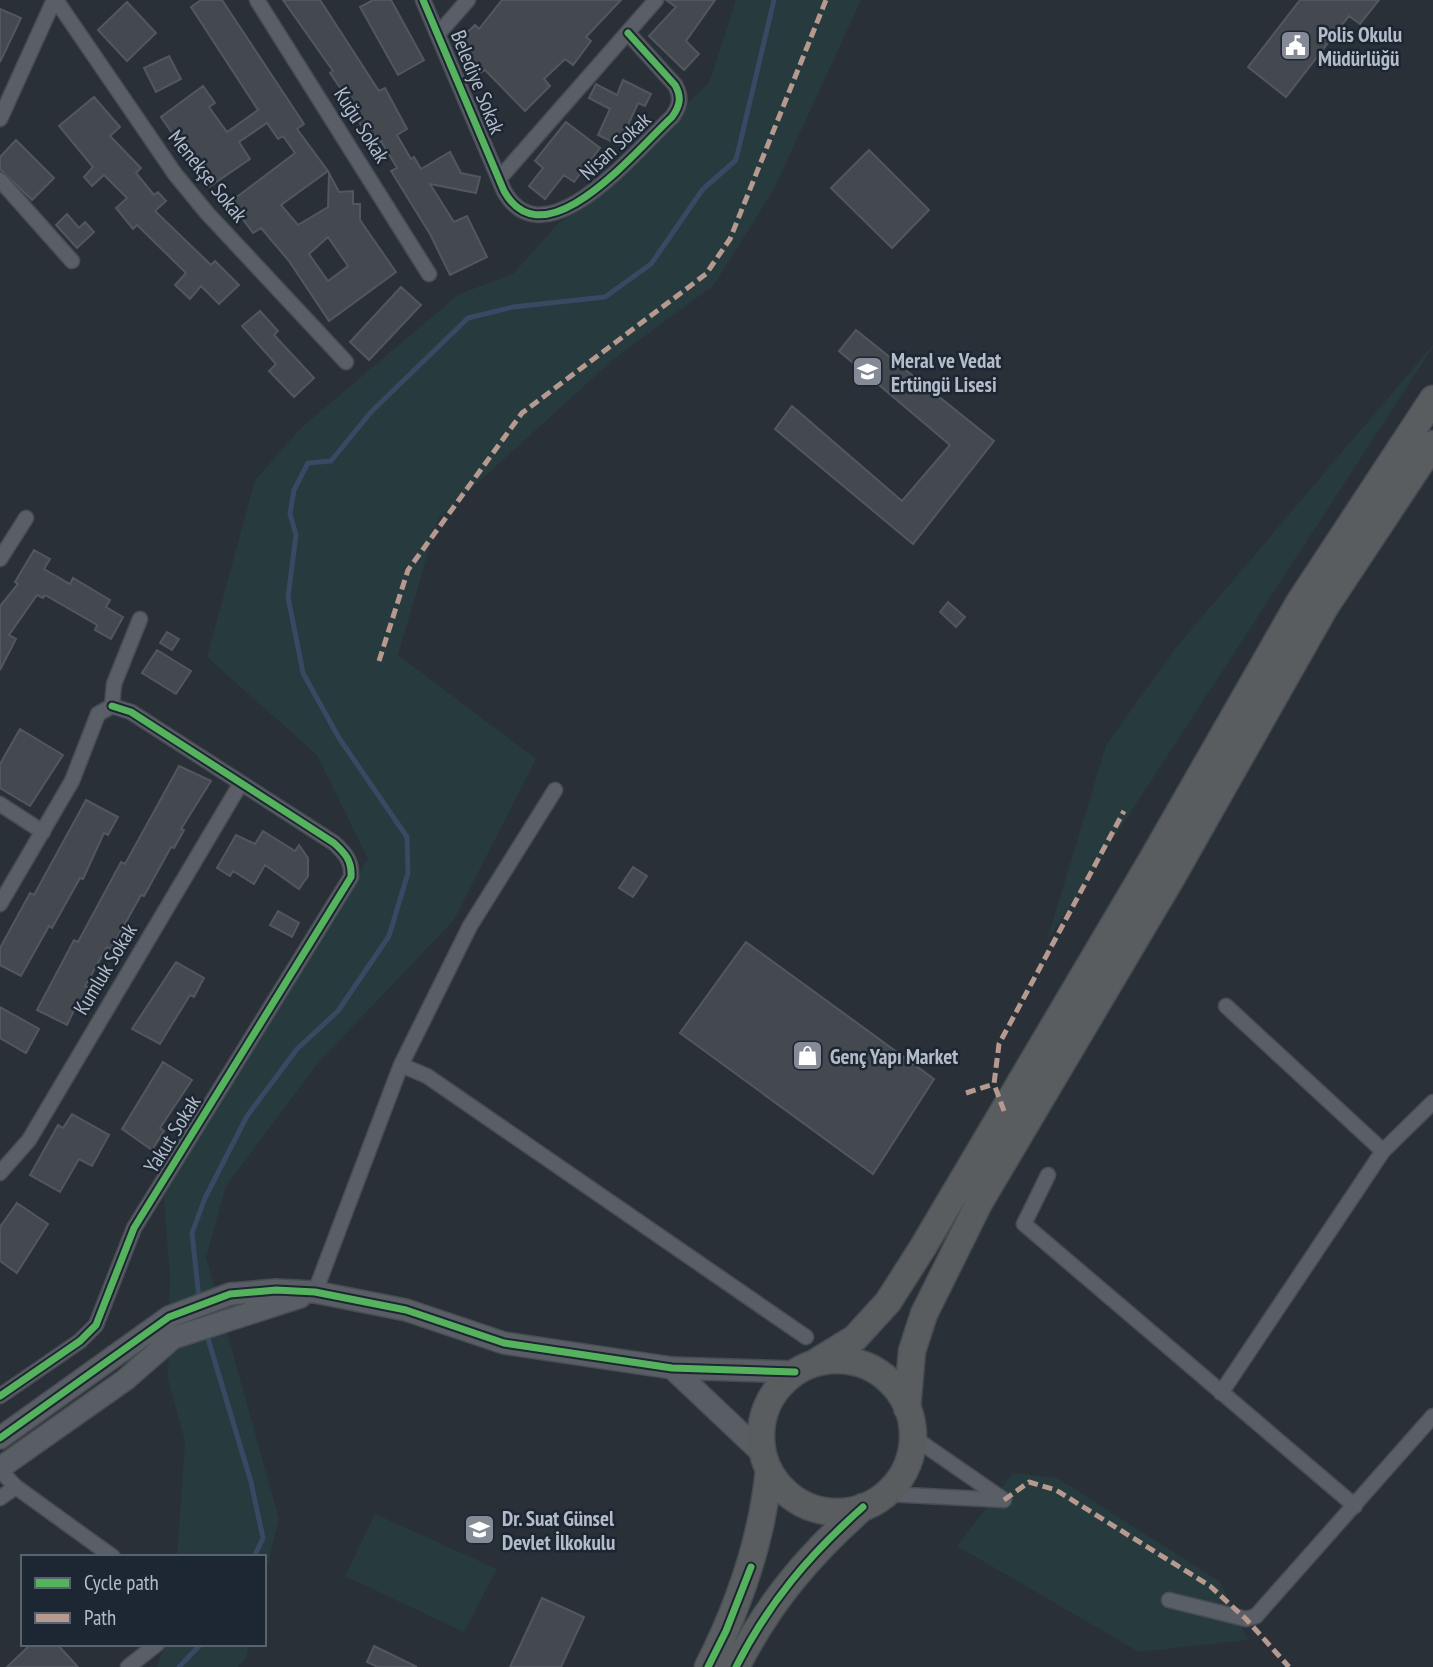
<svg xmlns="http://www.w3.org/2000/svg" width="1433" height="1667" font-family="'PT Sans Narrow',sans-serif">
<rect width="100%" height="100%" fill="#2a3038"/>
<path fill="#273a3e" d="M 736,0 L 861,0 L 774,189 L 714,285 L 614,359 L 438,519 L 398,655 L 536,759 L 454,920 L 318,1063 L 226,1186 L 206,1257 L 279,1519 L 264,1580 L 264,1557 L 177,1557 L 185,1441 L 168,1379 L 170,1274 L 161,1165 L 214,1084 L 305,961 L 368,859 L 317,755 L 207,657 L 255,480 L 301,428 L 459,294 L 513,274 L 554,228 L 709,83 Z
M 1433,345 L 1433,347 L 1047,941 L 1106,745 L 1178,645 Z
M 1013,1473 L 1057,1478 L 1220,1582 L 1248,1640 L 1139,1652 L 957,1546 Z
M 375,1514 L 497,1569 L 464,1632 L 345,1576 Z
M 165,1644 L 249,1644 L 246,1658 L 238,1667 L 157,1667 Z"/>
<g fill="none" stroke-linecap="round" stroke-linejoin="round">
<path stroke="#384963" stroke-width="5" d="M 199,1298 L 192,1233 L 205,1198 L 247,1116 L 297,1049 L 338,1011 L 389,936 L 408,873 L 407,837 L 339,738 L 303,673 L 288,597 L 296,535 L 290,514 L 294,490 L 308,463 L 331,461 L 371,412 L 468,318 L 513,307 L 605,297 L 651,264 L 703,189 L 736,160 L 774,0
M 206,1332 L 251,1482 L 263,1538 L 254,1557
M 179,1667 L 201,1644"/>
</g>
<path fill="#444950" stroke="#52575f" stroke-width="2" fill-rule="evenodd" d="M 201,0 L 222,0 L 304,124 L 297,129 L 328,171 L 281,205 L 298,225 L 328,207 L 329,173 L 339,192 L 353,191 L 353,204 L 360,204 L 360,220 L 396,272 L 329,321 L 289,261 L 261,228 L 253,233 L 230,202 L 295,153 L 283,136 L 278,139 L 267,123 L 239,142 L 250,159 L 209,187 L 161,117 L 203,86 L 215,103 L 209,107 L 227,132 L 258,110 L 191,7 ZM 328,237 L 348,266 L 328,281 L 309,254 Z
M 283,0 L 320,0 L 379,91 L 385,88 L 407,129 L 397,135 L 411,159 L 414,157 L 421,169 L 450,152 L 461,173 L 480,177 L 476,193 L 430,184 L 454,222 L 467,216 L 487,257 L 450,275 L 430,234 L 391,171 L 397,168 L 381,141 L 372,146 L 356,116 L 358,114 L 330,73 L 333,71 Z
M 373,0 L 391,0 L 424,60 L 398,75 L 360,7 Z
M 502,0 L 621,0 L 586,37 L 591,41 L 573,65 L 565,59 L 544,79 L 550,86 L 525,111 L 485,70 L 480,73 L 454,45 L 475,25 L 479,29 Z
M 666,0 L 715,0 L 686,41 L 699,54 L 684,70 L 649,36 L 676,7 Z
M 1300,0 L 1379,0 L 1360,24 L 1349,16 L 1286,97 L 1248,67 Z
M 127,2 L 156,33 L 127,61 L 98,30 Z
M 0,9 L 21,18 L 0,62 Z
M 169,56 L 181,79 L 156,92 L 144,68 Z
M 623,80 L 651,94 L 645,106 L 638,103 L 619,145 L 598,135 L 610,109 L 589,98 L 596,84 L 617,95 Z
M 94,97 L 120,127 L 110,136 L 141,168 L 136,173 L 154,195 L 158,192 L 166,201 L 155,211 L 211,265 L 215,261 L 239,285 L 219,304 L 201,286 L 190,299 L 175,285 L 186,273 L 137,225 L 133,229 L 116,208 L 127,198 L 104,175 L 92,186 L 84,177 L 93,167 L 59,126 Z
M 566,122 L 600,148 L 574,182 L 564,175 L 545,199 L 529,186 L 543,168 L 535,161 Z
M 16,140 L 54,178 L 32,200 L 0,169 L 0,157 Z
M 869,150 L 929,210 L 892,248 L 831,188 Z
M 67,214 L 79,228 L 85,222 L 94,232 L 77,248 L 56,225 Z
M 401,287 L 421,305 L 369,360 L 350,342 Z
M 260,311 L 278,331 L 274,335 L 314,378 L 294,397 L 269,371 L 276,364 L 242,326 Z
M 856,330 L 994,441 L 913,544 L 775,429 L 792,406 L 902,501 L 950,445 L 839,351 Z
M 34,550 L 50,559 L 44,569 L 70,584 L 73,578 L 110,600 L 106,607 L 123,617 L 111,639 L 95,630 L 97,625 L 45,595 L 43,598 L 37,595 L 9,635 L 16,639 L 0,670 L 0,606 L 18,584 L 15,582 Z
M 948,602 L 965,617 L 956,627 L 940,612 Z
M 167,632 L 179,639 L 172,650 L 160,643 Z
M 157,650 L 191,671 L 176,694 L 142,673 Z
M 20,729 L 63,755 L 30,806 L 0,788 L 0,764 Z
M 179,766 L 211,781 L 181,829 L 184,830 L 174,848 L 171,847 L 144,896 L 141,895 L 111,949 L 107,947 L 85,986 L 93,990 L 82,1009 L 76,1006 L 67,1025 L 37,1010 L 74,940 L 78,942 L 121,862 L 125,864 Z
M 86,800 L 118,817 L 108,835 L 104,833 L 83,879 L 80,878 L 52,928 L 49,926 L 21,976 L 0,965 L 0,948 L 30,893 L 34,895 Z
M 263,831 L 295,851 L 299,845 L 308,858 L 308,876 L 299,889 L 265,865 L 254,884 L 233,871 L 230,876 L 217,868 L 236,835 L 255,844 Z
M 633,867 L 647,876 L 633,897 L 619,888 Z
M 278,911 L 299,923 L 292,937 L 270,925 Z
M 746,942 L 934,1079 L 873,1174 L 680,1033 Z
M 176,962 L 204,978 L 194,997 L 190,995 L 160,1044 L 132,1029 Z
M 0,1007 L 39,1029 L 26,1053 L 0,1038 Z
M 163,1062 L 192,1080 L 160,1128 L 164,1131 L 152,1150 L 122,1129 Z
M 72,1114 L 109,1135 L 92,1166 L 79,1159 L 60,1192 L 30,1175 L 58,1125 L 63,1128 Z
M 17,1203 L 48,1224 L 17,1273 L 0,1261 L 0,1227 Z
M 542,1598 L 584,1617 L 561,1667 L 510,1667 Z
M 31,1644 L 57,1644 L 78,1667 L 7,1667 Z
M 374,1646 L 417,1667 L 378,1667 L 367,1662 Z"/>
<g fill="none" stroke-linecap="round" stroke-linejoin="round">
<defs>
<path id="street" d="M 56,0 L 175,174 L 207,213 L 346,362
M 257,0 L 429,274
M 423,0 L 504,191 C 545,264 637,149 672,117 C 680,106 682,97 675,85 L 628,33
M 439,33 L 468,0
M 0,119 L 54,0
M 499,179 L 656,0
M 0,180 L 72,261
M 0,559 L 26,518
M 112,706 L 114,684 L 140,619
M 0,804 L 43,832
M 0,904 L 72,781 L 98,714 L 112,706
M 1226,1006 L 1383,1151
M 401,1065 L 427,1076 L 806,1337
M 0,1173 L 29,1140 L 241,783
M 1048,1175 L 1024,1224 L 1355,1506
M 315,1292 L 401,1065 L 470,926 L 555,790
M 1221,1393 L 1383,1151 L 1433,1102
M 0,1396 L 80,1341 L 96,1325 L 134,1228 L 351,877 C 352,861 346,854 334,843 L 131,712 L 112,706
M 913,1437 L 1004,1500
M 0,1470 L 16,1487 L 113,1557
M 886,1494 L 1004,1500
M 0,1498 L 16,1487
M 1169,1600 L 1246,1619 L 1256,1616 L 1433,1416
M 128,1667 L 157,1644"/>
<path id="secondary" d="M 672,1368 L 764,1455
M 0,1438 L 169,1317 L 230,1294 L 276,1290 L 315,1292 L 406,1310 L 504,1343 L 672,1368 L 795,1372
M 0,1468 L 125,1380 L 173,1338 L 300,1297"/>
<path id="highway" d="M761 1436a76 76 0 1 1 152 0a76 76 0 1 1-152 0Z
M 816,1362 L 855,1338 L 888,1302 L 923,1247 L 1149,865 L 1299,603 L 1433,399
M 907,1408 L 912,1351 L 924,1314 L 979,1203 L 1172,877 L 1325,607 L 1433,444
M 708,1667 C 740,1604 762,1540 769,1470
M 736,1667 C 769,1602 809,1555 863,1507"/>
</defs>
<use href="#street" stroke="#484c53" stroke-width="17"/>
<use href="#secondary" stroke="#484c53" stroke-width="24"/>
<use href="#highway" stroke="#474c53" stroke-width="29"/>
<use href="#street" stroke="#5a5e66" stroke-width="14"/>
<use href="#secondary" stroke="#595d64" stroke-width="21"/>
<use href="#highway" stroke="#5a5d60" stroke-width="26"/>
<path stroke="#b69a8f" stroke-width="5" stroke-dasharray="10 5" stroke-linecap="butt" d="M 379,661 L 408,570 L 522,413 L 706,274 L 730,239 L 826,0
M 966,1093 L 994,1084
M 1004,1111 L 994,1084 L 999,1044 L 1124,811
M 1004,1500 L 1029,1482 L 1056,1490 L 1210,1586 L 1246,1619 L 1289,1667"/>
<defs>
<path id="cycleway" d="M 423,0 L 504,191 C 545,264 637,149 672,117 C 680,106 682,97 675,85 L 628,33
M 0,1396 L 80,1341 L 96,1325 L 134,1228 L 351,877 C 352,861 346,854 334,843 L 131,712 L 112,706
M 0,1438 L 169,1317 L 230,1294 L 276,1290 L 315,1292 L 406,1310 L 504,1343 L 672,1368 L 795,1372
M 708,1667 L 726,1631 L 751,1567
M 736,1667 C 769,1602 809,1555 863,1507"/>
</defs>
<use href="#cycleway" stroke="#1d2633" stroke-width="11"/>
<use href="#cycleway" stroke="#56b35d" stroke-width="7"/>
</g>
<defs>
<symbol id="civic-square" viewBox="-11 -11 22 22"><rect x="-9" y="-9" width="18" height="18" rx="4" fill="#848b96" stroke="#1d2633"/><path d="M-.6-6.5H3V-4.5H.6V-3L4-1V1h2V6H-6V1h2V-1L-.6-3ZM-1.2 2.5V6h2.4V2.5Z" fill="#fff"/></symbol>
<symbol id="school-square" viewBox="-11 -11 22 22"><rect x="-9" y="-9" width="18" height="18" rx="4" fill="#848b96" stroke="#1d2633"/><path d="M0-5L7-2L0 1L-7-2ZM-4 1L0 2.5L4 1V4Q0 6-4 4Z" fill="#fff"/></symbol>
<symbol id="shop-square" viewBox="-11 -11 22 22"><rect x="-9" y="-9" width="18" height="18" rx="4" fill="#848b96" stroke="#1d2633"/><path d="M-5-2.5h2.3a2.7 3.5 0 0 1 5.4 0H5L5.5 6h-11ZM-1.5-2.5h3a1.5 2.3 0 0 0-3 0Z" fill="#fff"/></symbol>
</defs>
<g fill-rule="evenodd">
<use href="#civic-square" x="1278" y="28" width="35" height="35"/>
<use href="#school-square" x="850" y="354" width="35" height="35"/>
<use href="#shop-square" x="790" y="1038" width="35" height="35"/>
<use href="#school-square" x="462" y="1512" width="35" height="35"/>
</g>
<g text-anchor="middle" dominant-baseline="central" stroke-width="5" stroke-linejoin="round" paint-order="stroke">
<g font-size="21" font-weight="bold" fill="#b4bcc9" stroke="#1d2633" text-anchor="start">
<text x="1318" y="34">Polis Okulu<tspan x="1318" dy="24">Müdürlüğü</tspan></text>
<text x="891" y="360">Meral ve Vedat<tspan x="891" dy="24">Ertüngü Lisesi</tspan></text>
<text x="830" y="1056">Genç Yapı Market</text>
<text x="502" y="1518">Dr. Suat Günsel<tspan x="502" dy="24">Devlet İlkokulu</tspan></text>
</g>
<g font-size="21" fill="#b4bcc9" stroke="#1d2633">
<text transform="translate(478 82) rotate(68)">Belediye Sokak</text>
<text transform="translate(362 125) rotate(58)">Kuğu Sokak</text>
<text transform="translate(615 146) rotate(-43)">Nisan Sokak</text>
<text transform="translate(208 176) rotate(51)">Menekşe Sokak</text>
<text transform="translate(105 969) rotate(-59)">Kumluk Sokak</text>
<text transform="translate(172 1134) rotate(-58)">Yakut Sokak</text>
</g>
</g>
<rect x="21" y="1555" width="245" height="91" fill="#1d2633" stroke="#59626f" stroke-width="2"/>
<rect x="35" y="1578" width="35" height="10" fill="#56b35d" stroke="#59626f" stroke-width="2"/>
<text x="84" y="1590" font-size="21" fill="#b4bcc9">Cycle path</text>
<rect x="35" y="1613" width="35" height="10" fill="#b69a8f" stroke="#59626f" stroke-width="2"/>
<text x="84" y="1625" font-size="21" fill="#b4bcc9">Path</text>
</svg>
